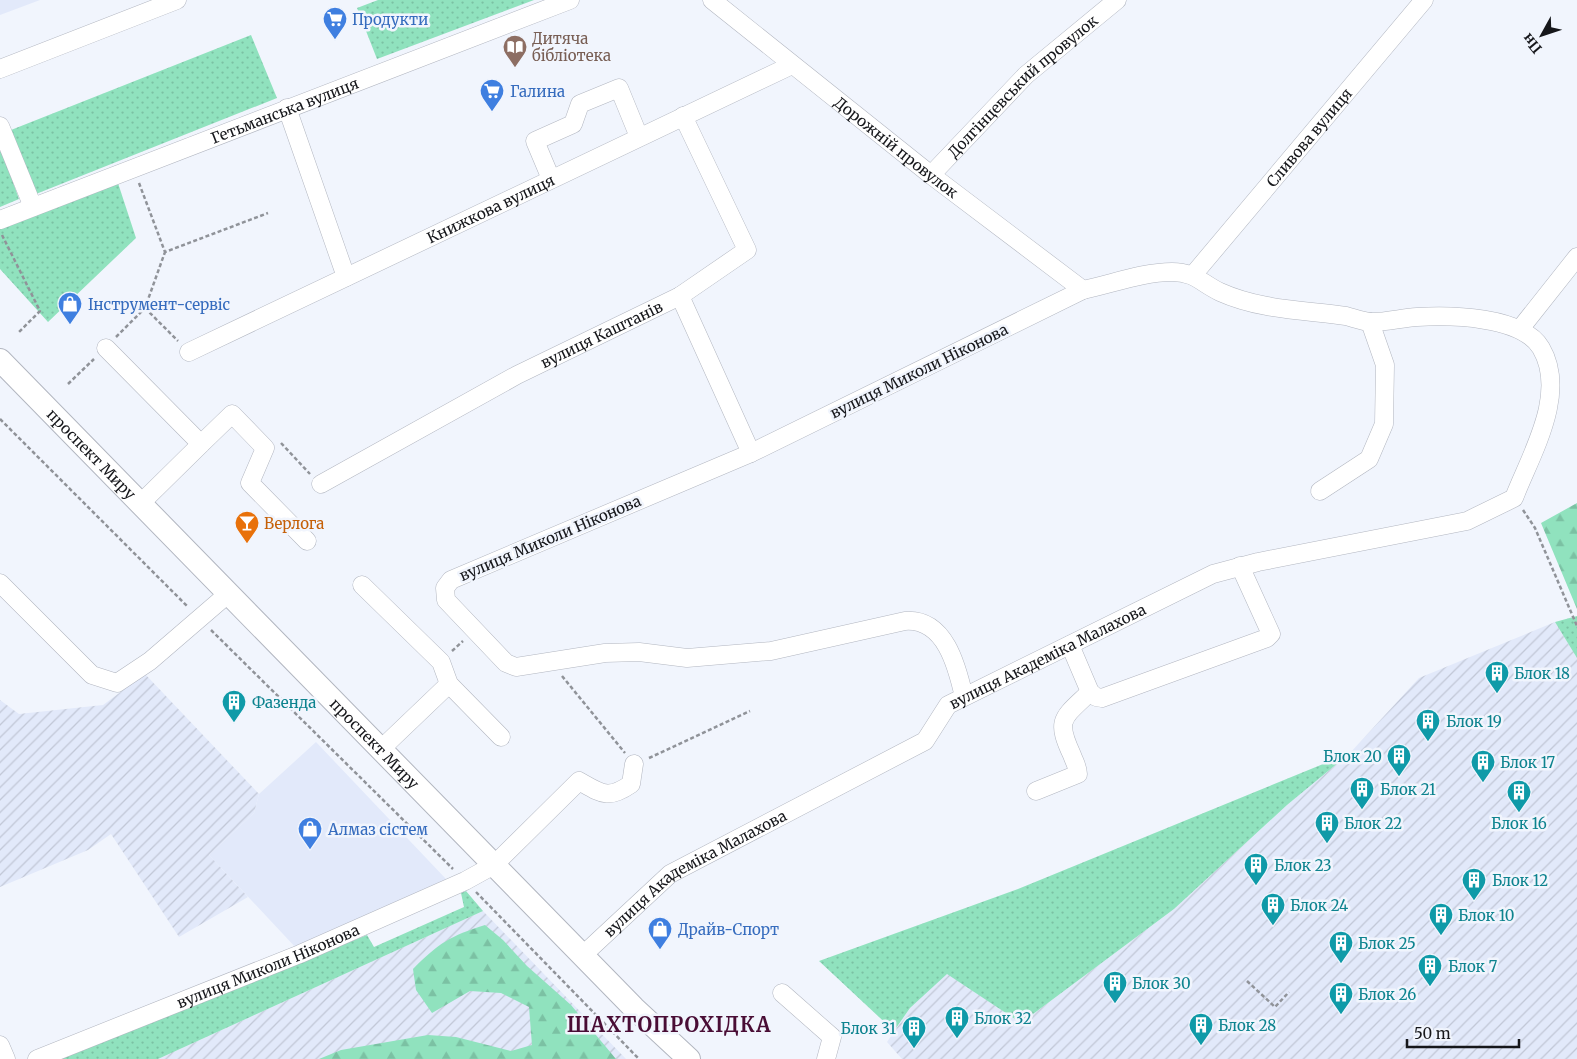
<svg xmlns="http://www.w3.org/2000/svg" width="1577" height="1059" font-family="Merriweather,serif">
<defs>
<pattern id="industrial-furrows" width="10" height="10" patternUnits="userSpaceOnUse" patternTransform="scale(1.25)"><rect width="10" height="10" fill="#e2e9fa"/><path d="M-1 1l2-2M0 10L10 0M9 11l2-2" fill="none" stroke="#c1c7d6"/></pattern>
<pattern id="grass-dots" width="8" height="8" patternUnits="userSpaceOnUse" patternTransform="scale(1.25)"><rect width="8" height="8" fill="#90e2be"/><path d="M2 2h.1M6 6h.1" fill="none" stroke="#7bc1a3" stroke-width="1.8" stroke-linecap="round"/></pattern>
<pattern id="forest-firs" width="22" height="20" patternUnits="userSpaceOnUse" patternTransform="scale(1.25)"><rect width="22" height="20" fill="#90e2be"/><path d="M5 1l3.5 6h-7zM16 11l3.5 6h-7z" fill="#7bc1a3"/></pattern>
</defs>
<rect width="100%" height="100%" fill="#f1f5fd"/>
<path fill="#e2e9fa" d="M 0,0 L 40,0 L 0,15 Z
M 316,742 L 446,879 L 297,949 L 209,855 L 254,813 L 259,794 Z"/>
<path fill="url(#industrial-furrows)" d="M 1555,622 L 1577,658 L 1577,1059 L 902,1059 L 887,1042 L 910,1008 L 947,973 L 1021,1023 L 1174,909 L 1287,805 L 1350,753 L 1419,678 Z
M 145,674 L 259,794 L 254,813 L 209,855 L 248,897 L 179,937 L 111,834 L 88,850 L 0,887 L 0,700 L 19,714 L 103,705 Z
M 483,911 L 626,1059 L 158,1059 Z"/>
<path fill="url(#grass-dots)" d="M 378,0 L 534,0 L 377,59 L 357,8 Z
M 251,35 L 277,98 L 36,194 L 11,130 Z
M 2,151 L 19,199 L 0,207 L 0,152 Z
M 115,174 L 136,238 L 48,322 L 0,269 L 0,220 Z
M 1577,616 L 1577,658 L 1555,622 Z
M 1350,753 L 1287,805 L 1174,909 L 1021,1023 L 947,974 L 910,1008 L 894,1031 L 819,961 L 1018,889 Z
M 466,891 L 483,911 L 158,1059 L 58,1059 L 367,935 L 374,947 L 464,907 L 461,893 Z"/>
<path fill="url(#forest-firs)" d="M 1577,503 L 1577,609 L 1541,523 Z
M 485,925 L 503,940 L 527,966 L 571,1005 L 616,1059 L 319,1059 L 341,1050 L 428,1035 L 456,1037 L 511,1051 L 532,1045 L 529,1007 L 501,993 L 470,991 L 432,1013 L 416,990 L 413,969 C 439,943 450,936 485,925 Z"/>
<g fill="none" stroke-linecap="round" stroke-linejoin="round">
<defs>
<g id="minor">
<path id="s1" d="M 712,0 L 931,175 L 1083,290"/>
<path d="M 0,69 L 177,0"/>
<path d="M 287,108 L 346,277"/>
<path d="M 0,126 L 33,207"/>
<path id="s2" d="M 931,175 L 1026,75 L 1117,0"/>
<path d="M 551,179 L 535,141 L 573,124 L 580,104 L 619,88 L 639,137"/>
<path id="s3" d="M 0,220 L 570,0"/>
<path id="s4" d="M 1193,275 L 1424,0"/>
<path d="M 680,296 L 751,453"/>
<path d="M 1520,329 L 1577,257"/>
<path d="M 106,348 L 201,444 L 232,414 L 265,448 L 250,483 L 307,541"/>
<path id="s5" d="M 189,352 L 792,65"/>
<path id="s6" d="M 321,484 L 517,375 L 680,296 L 747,250 L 683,116"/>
<path d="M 1320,491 L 1369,459 L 1384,424 L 1385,365 L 1370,322"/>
<path d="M 140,504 L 201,444"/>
<path d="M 0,583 L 92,675 L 117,683 L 150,661 L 229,593"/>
<path d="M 362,585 L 441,662 L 449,684 L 501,737"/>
<path d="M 1070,645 L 1090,692 L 1096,697 L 1102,698 L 1267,638 L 1271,634 L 1240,566"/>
<path d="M 381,749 L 449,684"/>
<path d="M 1036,791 L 1078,774 C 1078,767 1074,761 1072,755 C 1055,719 1063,718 1090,692"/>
<path id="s7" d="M 583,955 L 670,874 L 925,741 L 948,705 L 1213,574 L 1258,562 L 1467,521 L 1514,498 C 1531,454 1568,394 1541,348 C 1522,316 1450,315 1417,317 C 1402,318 1387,322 1372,322 C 1363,322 1354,318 1346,316 C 1303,310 1260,310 1220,292 C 1201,283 1195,272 1172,272 C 1143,272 1112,284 1083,290 L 751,453 L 451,580 L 445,588 L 446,600 L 506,663 L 516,667 L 605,653 L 639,652 L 687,658 L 771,651 L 905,621 C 945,618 957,666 964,697"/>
<path d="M 782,993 L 832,1037 L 826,1059"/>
<path d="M 0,1045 L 6,1059"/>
<path id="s8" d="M 37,1059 L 300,954 L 465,881 L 494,865 L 579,781 C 602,794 608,800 631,784 L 634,764"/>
</g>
<g id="major">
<path id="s9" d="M 0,360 L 634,1008 L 689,1059"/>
</g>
</defs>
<use href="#minor" stroke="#b2b6c0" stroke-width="19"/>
<use href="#major" stroke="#b2b6c0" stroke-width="24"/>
<path stroke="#909399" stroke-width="2.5" stroke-dasharray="4 2.5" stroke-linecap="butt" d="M 139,183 L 165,252 L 268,213
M 2,235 L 40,311 L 18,333
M 145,308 L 178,341
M 116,337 L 145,308 L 165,252
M 68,384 L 94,359
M 0,419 L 188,607
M 281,443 L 310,474
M 1523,510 L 1535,528 L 1577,626
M 211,630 L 453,869
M 452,651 L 463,641
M 562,676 L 625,753
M 649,758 L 750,711
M 476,892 L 639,1059
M 1247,981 L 1275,1007 L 1289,992"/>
<use href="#minor" stroke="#fff" stroke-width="18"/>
<use href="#major" stroke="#fff" stroke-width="22"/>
</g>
<defs>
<symbol id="supermarket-pin" viewBox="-11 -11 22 30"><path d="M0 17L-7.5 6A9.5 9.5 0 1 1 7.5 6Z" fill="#3f7fe0" stroke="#f1f5fd"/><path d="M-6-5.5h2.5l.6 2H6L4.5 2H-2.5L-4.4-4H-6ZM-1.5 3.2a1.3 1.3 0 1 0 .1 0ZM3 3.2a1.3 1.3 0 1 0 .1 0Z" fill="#fff"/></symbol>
<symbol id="library-pin" viewBox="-11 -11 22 30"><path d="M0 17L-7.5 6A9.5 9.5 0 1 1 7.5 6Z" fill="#8d6e63" stroke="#f1f5fd"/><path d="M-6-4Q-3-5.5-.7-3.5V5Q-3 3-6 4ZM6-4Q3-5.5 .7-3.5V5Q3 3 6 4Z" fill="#fff"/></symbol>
<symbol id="shop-pin" viewBox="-11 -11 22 30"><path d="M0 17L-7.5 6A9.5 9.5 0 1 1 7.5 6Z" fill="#3f7fe0" stroke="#f1f5fd"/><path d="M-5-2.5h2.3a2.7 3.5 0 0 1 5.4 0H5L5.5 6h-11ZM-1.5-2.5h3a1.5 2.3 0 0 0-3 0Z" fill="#fff"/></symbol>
<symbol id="bar-pin" viewBox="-11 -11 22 30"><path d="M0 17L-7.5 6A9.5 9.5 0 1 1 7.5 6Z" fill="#e8710a" stroke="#f1f5fd"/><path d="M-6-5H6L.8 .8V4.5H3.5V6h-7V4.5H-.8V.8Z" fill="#fff"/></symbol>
<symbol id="building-pin" viewBox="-11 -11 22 30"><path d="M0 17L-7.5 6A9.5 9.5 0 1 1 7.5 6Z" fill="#0f9aa8" stroke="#f1f5fd"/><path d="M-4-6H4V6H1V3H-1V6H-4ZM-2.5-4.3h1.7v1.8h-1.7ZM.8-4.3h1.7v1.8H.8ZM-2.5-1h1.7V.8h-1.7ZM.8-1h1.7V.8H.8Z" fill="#fff"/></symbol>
</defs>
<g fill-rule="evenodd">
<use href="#supermarket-pin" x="321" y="5" width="28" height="38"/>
<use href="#library-pin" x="501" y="33" width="28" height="38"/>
<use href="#supermarket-pin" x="478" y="77" width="28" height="38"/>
<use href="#shop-pin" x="56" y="290" width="28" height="38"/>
<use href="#bar-pin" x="233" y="509" width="28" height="38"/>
<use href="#building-pin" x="1483" y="659" width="28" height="38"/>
<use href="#building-pin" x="220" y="688" width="28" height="38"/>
<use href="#building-pin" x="1414" y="707" width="28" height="38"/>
<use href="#building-pin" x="1385" y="742" width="28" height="38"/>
<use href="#building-pin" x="1469" y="748" width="28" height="38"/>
<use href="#building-pin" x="1348" y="775" width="28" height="38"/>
<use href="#building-pin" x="1505" y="778" width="28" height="38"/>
<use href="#building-pin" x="1313" y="809" width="28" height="38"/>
<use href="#shop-pin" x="296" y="815" width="28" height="38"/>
<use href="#building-pin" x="1242" y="851" width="28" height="38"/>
<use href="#building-pin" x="1460" y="866" width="28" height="38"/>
<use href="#building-pin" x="1259" y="891" width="28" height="38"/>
<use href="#building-pin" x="1427" y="901" width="28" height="38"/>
<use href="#shop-pin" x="646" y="915" width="28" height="38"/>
<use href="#building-pin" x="1327" y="929" width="28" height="38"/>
<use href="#building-pin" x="1416" y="952" width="28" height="38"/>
<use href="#building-pin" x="1101" y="969" width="28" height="38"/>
<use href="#building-pin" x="1327" y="980" width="28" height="38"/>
<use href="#building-pin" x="943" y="1004" width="28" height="38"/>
<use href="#building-pin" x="1187" y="1011" width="28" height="38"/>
<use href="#building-pin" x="900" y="1014" width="28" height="38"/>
</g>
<g text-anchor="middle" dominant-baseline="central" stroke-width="5" stroke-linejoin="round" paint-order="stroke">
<g font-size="15" fill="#366cbe" stroke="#f1f5fd" text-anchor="start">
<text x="352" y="19">Продукти</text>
<text x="510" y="91">Галина</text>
<text x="88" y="304">Інструмент-сервіс</text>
<text x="328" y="829">Алмаз сістем</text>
<text x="678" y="929">Драйв-Спорт</text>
</g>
<g font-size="15" fill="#785e54" stroke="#f1f5fd" text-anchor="start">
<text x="532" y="38">Дитяча<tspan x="532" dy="17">бібліотека</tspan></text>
</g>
<g font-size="15" fill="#16171b" stroke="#f1f5fd">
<text stroke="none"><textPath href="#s2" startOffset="128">Долгінцевський провулок</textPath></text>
<text stroke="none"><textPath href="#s3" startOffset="305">Гетьманська вулиця</textPath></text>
<text stroke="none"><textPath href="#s4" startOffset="180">Сливова вулиця</textPath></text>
<text stroke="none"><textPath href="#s1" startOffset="236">Дорожній провулок</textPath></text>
<text stroke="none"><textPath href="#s5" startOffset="334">Книжкова вулиця</textPath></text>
<text stroke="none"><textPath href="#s6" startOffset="318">вулиця Каштанів</textPath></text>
<text transform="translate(919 371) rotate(-26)">вулиця Миколи Ніконова</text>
<text stroke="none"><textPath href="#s9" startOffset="131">проспект Миру</textPath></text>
<text transform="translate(550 538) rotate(-23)">вулиця Миколи Ніконова</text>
<text stroke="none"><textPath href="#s7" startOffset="560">вулиця Академіка Малахова</textPath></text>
<text stroke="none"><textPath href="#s9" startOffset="536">проспект Миру</textPath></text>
<text stroke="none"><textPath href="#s7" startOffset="140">вулиця Академіка Малахова</textPath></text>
<text stroke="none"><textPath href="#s8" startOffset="249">вулиця Миколи Ніконова</textPath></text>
</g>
<g font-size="15" fill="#c56008" stroke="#f1f5fd" text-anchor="start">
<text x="264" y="523">Beрлога</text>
</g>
<g font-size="15" fill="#0d838f" stroke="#f1f5fd" text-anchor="start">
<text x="1514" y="673">Блок 18</text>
<text x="252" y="702">Фазенда</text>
<text x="1446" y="721">Блок 19</text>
<text x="1382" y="756" text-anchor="end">Блок 20</text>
<text x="1500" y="762">Блок 17</text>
<text x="1380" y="789">Блок 21</text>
<text x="1344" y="823">Блок 22</text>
<text x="1519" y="823" text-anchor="middle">Блок 16</text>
<text x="1274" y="865">Блок 23</text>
<text x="1492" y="880">Блок 12</text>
<text x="1290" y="905">Блок 24</text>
<text x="1458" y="915">Блок 10</text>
<text x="1358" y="943">Блок 25</text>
<text x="1448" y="966">Блок 7</text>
<text x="1132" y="983">Блок 30</text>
<text x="1358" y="994">Блок 26</text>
<text x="974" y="1018">Блок 32</text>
<text x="1218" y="1025">Блок 28</text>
<text x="896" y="1028" text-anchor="end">Блок 31</text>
</g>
<g font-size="20" font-weight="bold" letter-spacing="1" fill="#490d35" stroke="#f1f5fd">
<text x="669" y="1024">ШАХТОПРОХІДКА</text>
</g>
</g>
<g transform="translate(1542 35) rotate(230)" stroke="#f1f5fd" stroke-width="4" paint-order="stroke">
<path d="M0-4L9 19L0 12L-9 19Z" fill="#16171b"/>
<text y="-8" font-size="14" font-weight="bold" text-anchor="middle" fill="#16171b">Пн</text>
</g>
<path d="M1407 1039v8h112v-8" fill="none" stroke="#16171b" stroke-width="2.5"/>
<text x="1414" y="1039" font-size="15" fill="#16171b" stroke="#f1f5fd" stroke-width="4" paint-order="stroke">50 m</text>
</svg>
